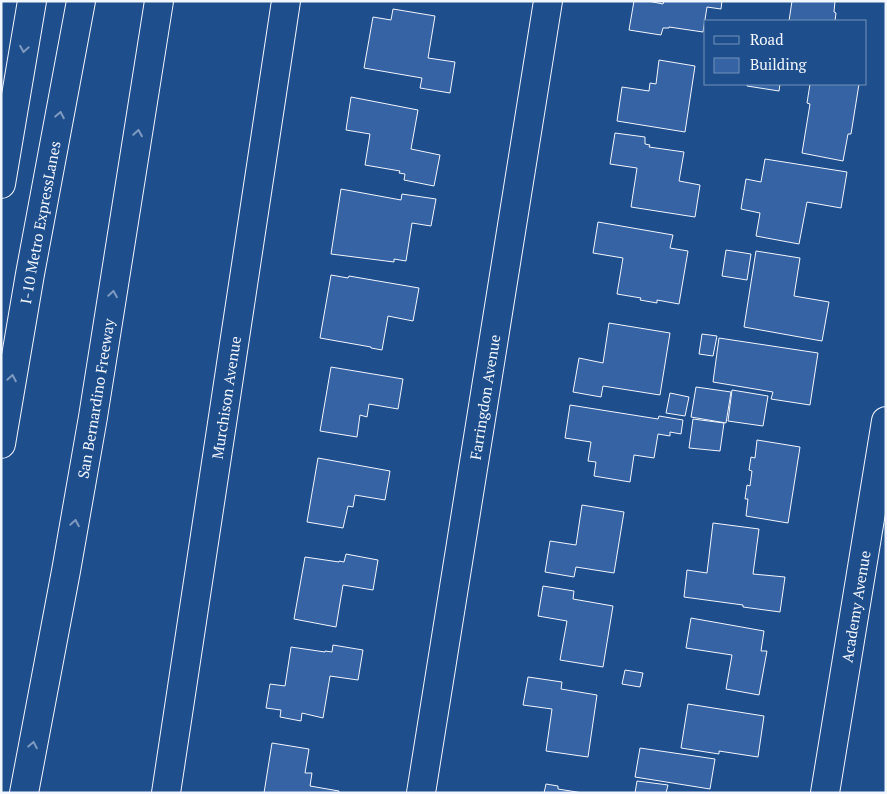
<svg xmlns="http://www.w3.org/2000/svg" width="887" height="794" font-family="'PT Serif',serif">
<rect width="100%" height="100%" fill="#1f4e8c"/>
<path fill="#3563a3" stroke="#f2f6ff" d="M 634,1 L 648,1 L 663,4 L 664,1 L 722,1 L 721,9 L 707,7 L 703,32 L 669,27 L 669,28 L 663,28 L 661,35 L 629,30 Z
M 792,1 L 835,1 L 834,12 L 836,13 L 835,21 L 789,21 Z
M 393,9 L 435,16 L 428,58 L 455,62 L 450,93 L 420,88 L 422,78 L 364,68 L 373,17 L 391,20 Z
M 659,60 L 695,66 L 685,132 L 617,121 L 622,87 L 649,91 L 650,83 L 656,84 Z
M 747,84 L 780,84 L 779,91 L 747,86 Z
M 810,84 L 859,84 L 851,134 L 848,134 L 843,161 L 802,153 L 810,104 L 807,103 Z
M 351,97 L 418,110 L 411,149 L 440,155 L 434,186 L 404,180 L 405,174 L 399,173 L 400,171 L 365,165 L 370,134 L 346,130 Z
M 615,133 L 645,137 L 645,144 L 650,145 L 649,147 L 684,152 L 679,181 L 700,185 L 695,217 L 631,207 L 637,168 L 610,164 Z
M 765,159 L 847,172 L 841,208 L 807,202 L 799,244 L 756,236 L 760,213 L 741,209 L 746,179 L 761,182 Z
M 341,189 L 401,200 L 402,194 L 436,199 L 431,226 L 412,223 L 406,261 L 394,259 L 394,262 L 331,254 Z
M 598,222 L 673,235 L 670,248 L 688,251 L 679,304 L 657,300 L 657,303 L 640,300 L 641,298 L 617,294 L 623,258 L 593,253 Z
M 726,250 L 751,254 L 747,280 L 722,276 Z
M 756,251 L 800,258 L 794,296 L 829,302 L 822,341 L 744,327 Z
M 331,275 L 348,278 L 349,276 L 419,288 L 413,321 L 388,316 L 382,350 L 371,348 L 371,347 L 320,338 Z
M 609,323 L 670,333 L 660,395 L 603,386 L 601,397 L 573,392 L 579,358 L 603,363 Z
M 702,334 L 717,336 L 713,356 L 699,354 Z
M 719,338 L 818,353 L 810,405 L 771,399 L 773,392 L 713,382 Z
M 331,367 L 403,379 L 398,409 L 369,404 L 367,417 L 360,415 L 357,437 L 320,431 Z
M 696,387 L 731,392 L 726,423 L 691,417 Z
M 732,390 L 768,396 L 763,426 L 728,421 Z
M 670,393 L 689,397 L 685,416 L 666,413 Z
M 570,405 L 658,419 L 659,416 L 683,420 L 681,434 L 670,432 L 670,436 L 658,434 L 654,458 L 634,455 L 630,482 L 594,476 L 596,462 L 588,461 L 591,442 L 565,438 Z
M 693,419 L 724,423 L 720,451 L 689,448 Z
M 757,440 L 800,447 L 788,523 L 746,516 L 748,499 L 745,499 L 747,485 L 750,486 L 752,471 L 749,470 L 751,457 L 755,458 Z
M 318,458 L 390,471 L 385,500 L 355,495 L 353,507 L 348,506 L 343,528 L 307,522 Z
M 582,505 L 624,512 L 614,573 L 576,567 L 574,577 L 545,572 L 550,541 L 576,545 Z
M 713,523 L 759,529 L 753,574 L 785,577 L 780,612 L 743,607 L 743,605 L 684,597 L 687,570 L 707,573 Z
M 346,554 L 378,560 L 373,590 L 343,585 L 336,627 L 294,619 L 305,557 L 339,562 L 339,561 L 344,562 Z
M 543,586 L 574,591 L 573,599 L 613,606 L 603,667 L 560,660 L 567,621 L 538,616 Z
M 691,618 L 764,631 L 761,651 L 767,651 L 759,695 L 726,689 L 732,655 L 686,648 Z
M 333,645 L 363,650 L 358,680 L 330,676 L 323,718 L 302,713 L 301,721 L 280,717 L 281,710 L 266,708 L 270,684 L 285,686 L 291,647 L 325,652 L 325,651 L 332,652 Z
M 625,670 L 643,673 L 640,687 L 622,684 Z
M 528,677 L 562,682 L 561,689 L 597,695 L 588,757 L 546,751 L 552,709 L 523,705 Z
M 688,704 L 764,716 L 758,757 L 719,751 L 719,754 L 681,748 Z
M 272,743 L 309,749 L 305,773 L 312,773 L 310,786 L 339,791 L 339,793 L 264,793 Z
M 640,748 L 715,759 L 710,789 L 635,777 Z
M 637,781 L 668,785 L 666,793 L 635,793 Z
M 546,784 L 558,786 L 558,789 L 583,793 L 544,793 Z"/>
<g fill="none" stroke-linecap="round" stroke-linejoin="round">
<defs>
<g id="street">
<path id="s1" d="M 421,793 L 548,1"/>
<path id="s2" d="M 825,793 L 886,421"/>
</g>
<g id="secondary">
<path id="s3" d="M 166,793 L 286,1"/>
</g>
<g id="highway">
<path d="M 1,184 L 32,1"/>
<path id="s4" d="M 1,444 L 30,274 L 81,1"/>
<path id="s5" d="M 24,793 L 66,571 L 93,417 L 159,1"/>
</g>
</defs>
<use href="#street" stroke="#f2f6ff" stroke-width="30"/>
<use href="#secondary" stroke="#f2f6ff" stroke-width="30"/>
<use href="#highway" stroke="#f2f6ff" stroke-width="30"/>
<use href="#street" stroke="#1f4e8c" stroke-width="28"/>
<use href="#secondary" stroke="#1f4e8c" stroke-width="28"/>
<use href="#highway" stroke="#1f4e8c" stroke-width="28"/>
</g>
<defs><path id="oneway-chevron" d="M-2-3.5L2.5 0L-2 3.5" fill="none" stroke-width="1.6" stroke-linecap="round" stroke-linejoin="round" transform="scale(1.25)"/></defs>
<g stroke="#7e9ac0">
<use href="#oneway-chevron" transform="translate(24 49) rotate(100)"/>
<use href="#oneway-chevron" transform="translate(60 115) rotate(-79)"/>
<use href="#oneway-chevron" transform="translate(138 133) rotate(-81)"/>
<use href="#oneway-chevron" transform="translate(113 294) rotate(-81)"/>
<use href="#oneway-chevron" transform="translate(12 378) rotate(-80)"/>
<use href="#oneway-chevron" transform="translate(75 523) rotate(-80)"/>
<use href="#oneway-chevron" transform="translate(33 745) rotate(-79)"/>
</g>
<g text-anchor="middle" dominant-baseline="central" stroke-width="4" stroke-linejoin="round" paint-order="stroke">
<g font-size="15" fill="#f2f6ff" stroke="#1f4e8c">
<text stroke="none"><textPath href="#s4" startOffset="225">I-10 Metro ExpressLanes</textPath></text>
<text stroke="none"><textPath href="#s3" startOffset="400">Murchison Avenue</textPath></text>
<text stroke="none"><textPath href="#s1" startOffset="401">Farringdon Avenue</textPath></text>
<text stroke="none"><textPath href="#s5" startOffset="401">San Bernardino Freeway</textPath></text>
<text stroke="none"><textPath href="#s2" startOffset="189">Academy Avenue</textPath></text>
</g>
</g>
<rect width="887" height="794" fill="none" stroke="#f2f6ff" stroke-width="5"/>
<rect x="704" y="20" width="162" height="65" fill="#1f4e8c" stroke="#7391ba"/>
<rect x="714" y="36" width="25" height="8" fill="#1f4e8c" stroke="#7391ba"/>
<text x="750" y="45" font-size="15" fill="#f2f6ff">Road</text>
<rect x="714" y="58" width="25" height="15" fill="#3563a3" stroke="#7391ba"/>
<text x="750" y="70" font-size="15" fill="#f2f6ff">Building</text>
</svg>
